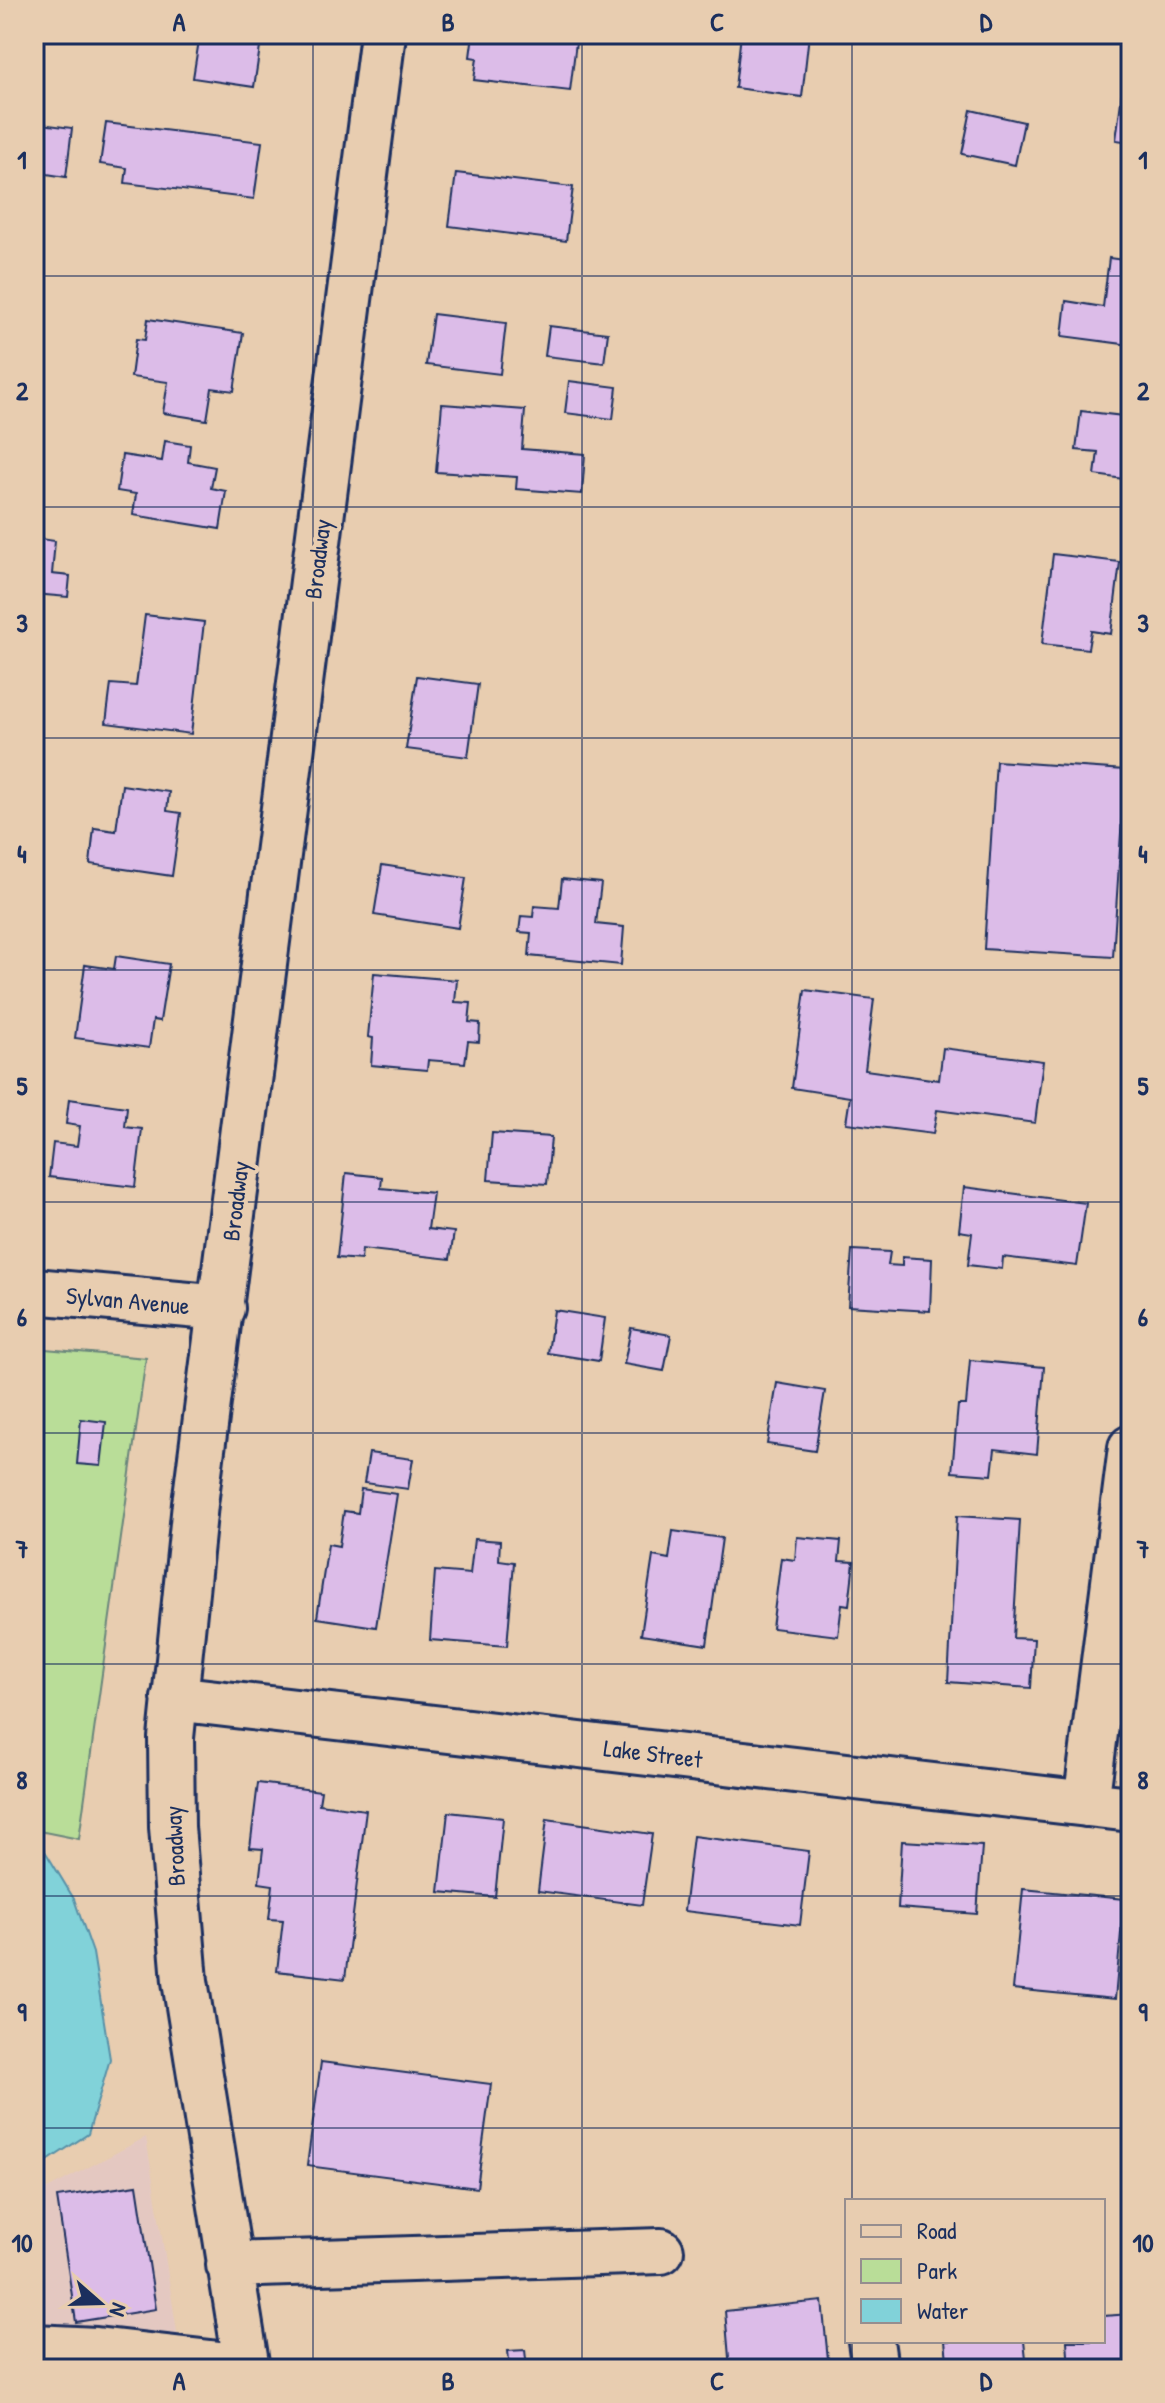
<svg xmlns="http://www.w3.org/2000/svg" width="1165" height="2403" font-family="'Patrick Hand',sans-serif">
<rect width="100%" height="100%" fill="#e8cdb0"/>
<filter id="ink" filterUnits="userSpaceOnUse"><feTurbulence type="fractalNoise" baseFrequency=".0125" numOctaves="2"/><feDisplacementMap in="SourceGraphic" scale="16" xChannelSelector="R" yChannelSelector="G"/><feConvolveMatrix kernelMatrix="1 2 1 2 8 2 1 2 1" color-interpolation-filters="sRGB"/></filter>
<g filter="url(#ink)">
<path fill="#e4c8c1" d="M 146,2137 L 183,2369 L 34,2369 L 34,2196 Z"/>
<path fill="#b9dd98" stroke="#6a867b" stroke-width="2" d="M 34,1348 L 146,1358 L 79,1839 L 34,1830 Z"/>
<path fill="#81d2d9" stroke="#5891a8" stroke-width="2" d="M 34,1833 L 74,1899 L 93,1953 L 110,2059 L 88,2134 L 34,2170 Z"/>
<path fill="#dcbce8" stroke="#1b2f5e" stroke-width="2" d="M 200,34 L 262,34 L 254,87 L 193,78 Z
M 473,34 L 577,34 L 570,91 L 474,80 L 477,58 L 470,57 Z
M 741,34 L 809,34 L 802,97 L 735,88 Z
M 1125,70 L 1131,71 L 1131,142 L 1116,140 Z
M 971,110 L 1024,122 L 1015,165 L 962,154 Z
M 34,123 L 72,128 L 66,177 L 34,172 Z
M 106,123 L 262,142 L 254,199 L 125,183 L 127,168 L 100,164 Z
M 456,173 L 573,187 L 566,241 L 449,226 Z
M 1109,258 L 1131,261 L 1131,345 L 1062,336 L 1066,301 L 1103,307 Z
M 433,314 L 506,323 L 500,374 L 426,365 Z
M 148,319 L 243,333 L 234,391 L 212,388 L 207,420 L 163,413 L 168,382 L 131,377 L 136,339 L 145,340 Z
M 549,326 L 608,333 L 604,363 L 545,356 Z
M 569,381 L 617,387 L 613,419 L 565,413 Z
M 442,404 L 525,410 L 522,449 L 585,454 L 582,494 L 516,489 L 517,477 L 436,472 Z
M 1081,411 L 1131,417 L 1131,480 L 1095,475 L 1098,452 L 1076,450 Z
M 165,441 L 190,445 L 188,462 L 215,467 L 211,488 L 226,491 L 220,529 L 133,515 L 136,494 L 117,491 L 122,455 L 162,461 Z
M 34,538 L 55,541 L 52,574 L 70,576 L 68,597 L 34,594 Z
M 1053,554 L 1120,562 L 1111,634 L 1091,631 L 1088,649 L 1042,644 Z
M 145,615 L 204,622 L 191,734 L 106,723 L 111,684 L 136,686 Z
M 417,676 L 478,684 L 468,757 L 406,749 Z
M 996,761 L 1125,770 L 1113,957 L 984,949 Z
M 122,785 L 169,792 L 167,811 L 181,813 L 172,876 L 90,864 L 94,828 L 116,831 Z
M 382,865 L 466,878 L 458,928 L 374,915 Z
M 562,879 L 601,883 L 596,924 L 624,927 L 621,965 L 529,956 L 531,933 L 519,932 L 521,916 L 533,917 L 534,906 L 559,908 Z
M 116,956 L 169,964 L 160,1021 L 153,1020 L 149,1048 L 75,1038 L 85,965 L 114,969 Z
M 374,973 L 457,980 L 455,1002 L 471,1003 L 469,1022 L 480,1023 L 479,1042 L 468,1041 L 465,1063 L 428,1060 L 427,1070 L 371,1065 L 373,1038 L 368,1037 Z
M 805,990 L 874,999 L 865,1070 L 939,1080 L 943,1048 L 1043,1061 L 1035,1123 L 937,1110 L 933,1134 L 846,1123 L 850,1097 L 792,1088 Z
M 69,1099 L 127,1107 L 125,1127 L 142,1129 L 135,1187 L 49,1177 L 53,1143 L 77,1146 L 80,1126 L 66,1124 Z
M 492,1133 L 551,1137 L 547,1184 L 488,1180 Z
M 346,1173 L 382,1177 L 381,1188 L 433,1193 L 428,1229 L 454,1232 L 450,1259 L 362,1249 L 361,1260 L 337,1258 Z
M 964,1187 L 1086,1203 L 1077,1266 L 1003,1257 L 1002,1269 L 968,1265 L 972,1233 L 959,1231 Z
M 852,1250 L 890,1252 L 888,1265 L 902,1266 L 902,1257 L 932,1259 L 930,1311 L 848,1306 Z
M 554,1310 L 605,1318 L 599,1361 L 548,1353 Z
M 631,1328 L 671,1335 L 664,1371 L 624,1364 Z
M 970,1360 L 1044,1367 L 1037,1454 L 995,1449 L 992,1475 L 952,1472 L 958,1405 L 966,1405 Z
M 777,1383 L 825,1391 L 815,1451 L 767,1444 Z
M 81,1419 L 106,1422 L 101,1466 L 77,1464 Z
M 369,1453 L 413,1459 L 408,1489 L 364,1483 Z
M 361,1489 L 397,1494 L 376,1627 L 317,1618 L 328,1544 L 339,1546 L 344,1511 L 358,1513 Z
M 957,1516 L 1020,1520 L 1013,1638 L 1034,1639 L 1031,1688 L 948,1682 Z
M 673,1531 L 722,1538 L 707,1645 L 641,1635 L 653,1556 L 669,1559 Z
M 797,1537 L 841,1541 L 839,1561 L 854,1562 L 849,1605 L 842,1604 L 838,1636 L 772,1628 L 781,1558 L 795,1560 Z
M 474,1539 L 500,1541 L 499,1560 L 514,1562 L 507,1646 L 430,1640 L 435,1571 L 470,1574 Z
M 258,1783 L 321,1791 L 319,1804 L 366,1810 L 345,1979 L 277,1971 L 283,1920 L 269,1919 L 273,1885 L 259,1883 L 263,1849 L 250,1848 Z
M 448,1812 L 503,1818 L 495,1897 L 439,1892 Z
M 547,1819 L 652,1834 L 642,1905 L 538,1891 Z
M 693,1836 L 809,1851 L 800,1925 L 684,1911 Z
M 902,1841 L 982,1846 L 977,1914 L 898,1908 Z
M 1023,1889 L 1124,1899 L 1115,1999 L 1013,1989 Z
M 321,2062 L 491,2084 L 477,2188 L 307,2166 Z
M 137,2185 L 156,2309 L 76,2322 L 57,2197 Z
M 822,2301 L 829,2369 L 730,2369 L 725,2311 Z
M 1131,2314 L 1131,2369 L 1069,2369 L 1067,2341 L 1103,2341 L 1103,2316 Z
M 945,2341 L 1024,2341 L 1027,2369 L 948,2369 Z
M 525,2350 L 527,2369 L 510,2369 L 508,2351 Z"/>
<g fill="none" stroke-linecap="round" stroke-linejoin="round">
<defs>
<path id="minor" d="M 34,1291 L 222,1308
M 174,1698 L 1131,1809
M 1086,1804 L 1131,1448
M 229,2265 L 661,2251
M 871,2341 L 875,2369
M 34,2347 L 96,2350 L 246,2367
M 247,2369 L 185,1981 L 172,1827 L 171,1738 L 195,1504 L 383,34"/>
</defs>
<use href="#minor" stroke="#1b2f5e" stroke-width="50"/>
<use href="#minor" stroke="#e8cdb0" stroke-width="44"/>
</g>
</g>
<path fill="none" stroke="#1b2f5e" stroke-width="2" stroke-opacity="0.55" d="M 313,34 L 313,2369M 582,34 L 582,2369M 852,34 L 852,2201M 34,276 L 1131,276M 34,507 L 1131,507M 34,738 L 1131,738M 34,970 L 1131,970M 34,1202 L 1131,1202M 34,1433 L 1131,1433M 34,1664 L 1131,1664M 34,1896 L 1131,1896M 34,2128 L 1131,2128M 852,2341 L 852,2369"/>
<g text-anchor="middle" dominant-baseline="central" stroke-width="8" stroke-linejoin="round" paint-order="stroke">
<g font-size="24" fill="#1b2f5e" stroke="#e8cdb0">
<text transform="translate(317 559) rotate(-83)">Broadway</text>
<text transform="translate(235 1201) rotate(-83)">Broadway</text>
<text transform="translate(128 1300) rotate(5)">Sylvan Avenue</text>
<text transform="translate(653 1753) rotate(7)">Lake Street</text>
<text transform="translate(174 1846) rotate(-93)">Broadway</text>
</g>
</g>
<rect width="1165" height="2403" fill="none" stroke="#e8cdb0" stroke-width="88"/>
<rect x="845" y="2199" width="260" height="144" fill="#e8cdb0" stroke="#968e8f" stroke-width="2"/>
<rect x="861" y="2225" width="40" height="12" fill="#e8cdb0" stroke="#968e8f" stroke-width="2"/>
<text x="917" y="2239" font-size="24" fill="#1b2f5e">Road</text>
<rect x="861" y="2259" width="40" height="24" fill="#b9dd98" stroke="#968e8f" stroke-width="2"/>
<text x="917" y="2279" font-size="24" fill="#1b2f5e">Park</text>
<rect x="861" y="2299" width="40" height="24" fill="#81d2d9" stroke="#968e8f" stroke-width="2"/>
<text x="917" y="2319" font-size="24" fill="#1b2f5e">Water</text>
<g transform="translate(100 2303) rotate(110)" stroke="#e8cdb0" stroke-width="6" paint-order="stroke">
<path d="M0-6L14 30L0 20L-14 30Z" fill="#1b2f5e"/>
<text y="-12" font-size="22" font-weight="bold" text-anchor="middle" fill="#1b2f5e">N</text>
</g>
<rect x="44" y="44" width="1077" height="2315" fill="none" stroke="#1b2f5e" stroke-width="3"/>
<g font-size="26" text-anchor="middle" font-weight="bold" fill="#1b2f5e">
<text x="179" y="31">A</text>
<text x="448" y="31">B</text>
<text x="717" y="31">C</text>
<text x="986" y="31">D</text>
<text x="22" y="169">1</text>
<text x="1143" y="169">1</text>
<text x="22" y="400">2</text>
<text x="1143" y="400">2</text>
<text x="22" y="632">3</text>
<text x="1143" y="632">3</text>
<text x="22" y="863">4</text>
<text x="1143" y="863">4</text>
<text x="22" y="1095">5</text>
<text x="1143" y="1095">5</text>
<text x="22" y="1326">6</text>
<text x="1143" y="1326">6</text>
<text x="22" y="1558">7</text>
<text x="1143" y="1558">7</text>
<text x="22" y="1789">8</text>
<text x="1143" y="1789">8</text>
<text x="22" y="2021">9</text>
<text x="1143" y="2021">9</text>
<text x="22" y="2252">10</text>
<text x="1143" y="2252">10</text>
<text x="179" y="2390">A</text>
<text x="448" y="2390">B</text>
<text x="717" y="2390">C</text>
<text x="986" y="2390">D</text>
</g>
</svg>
